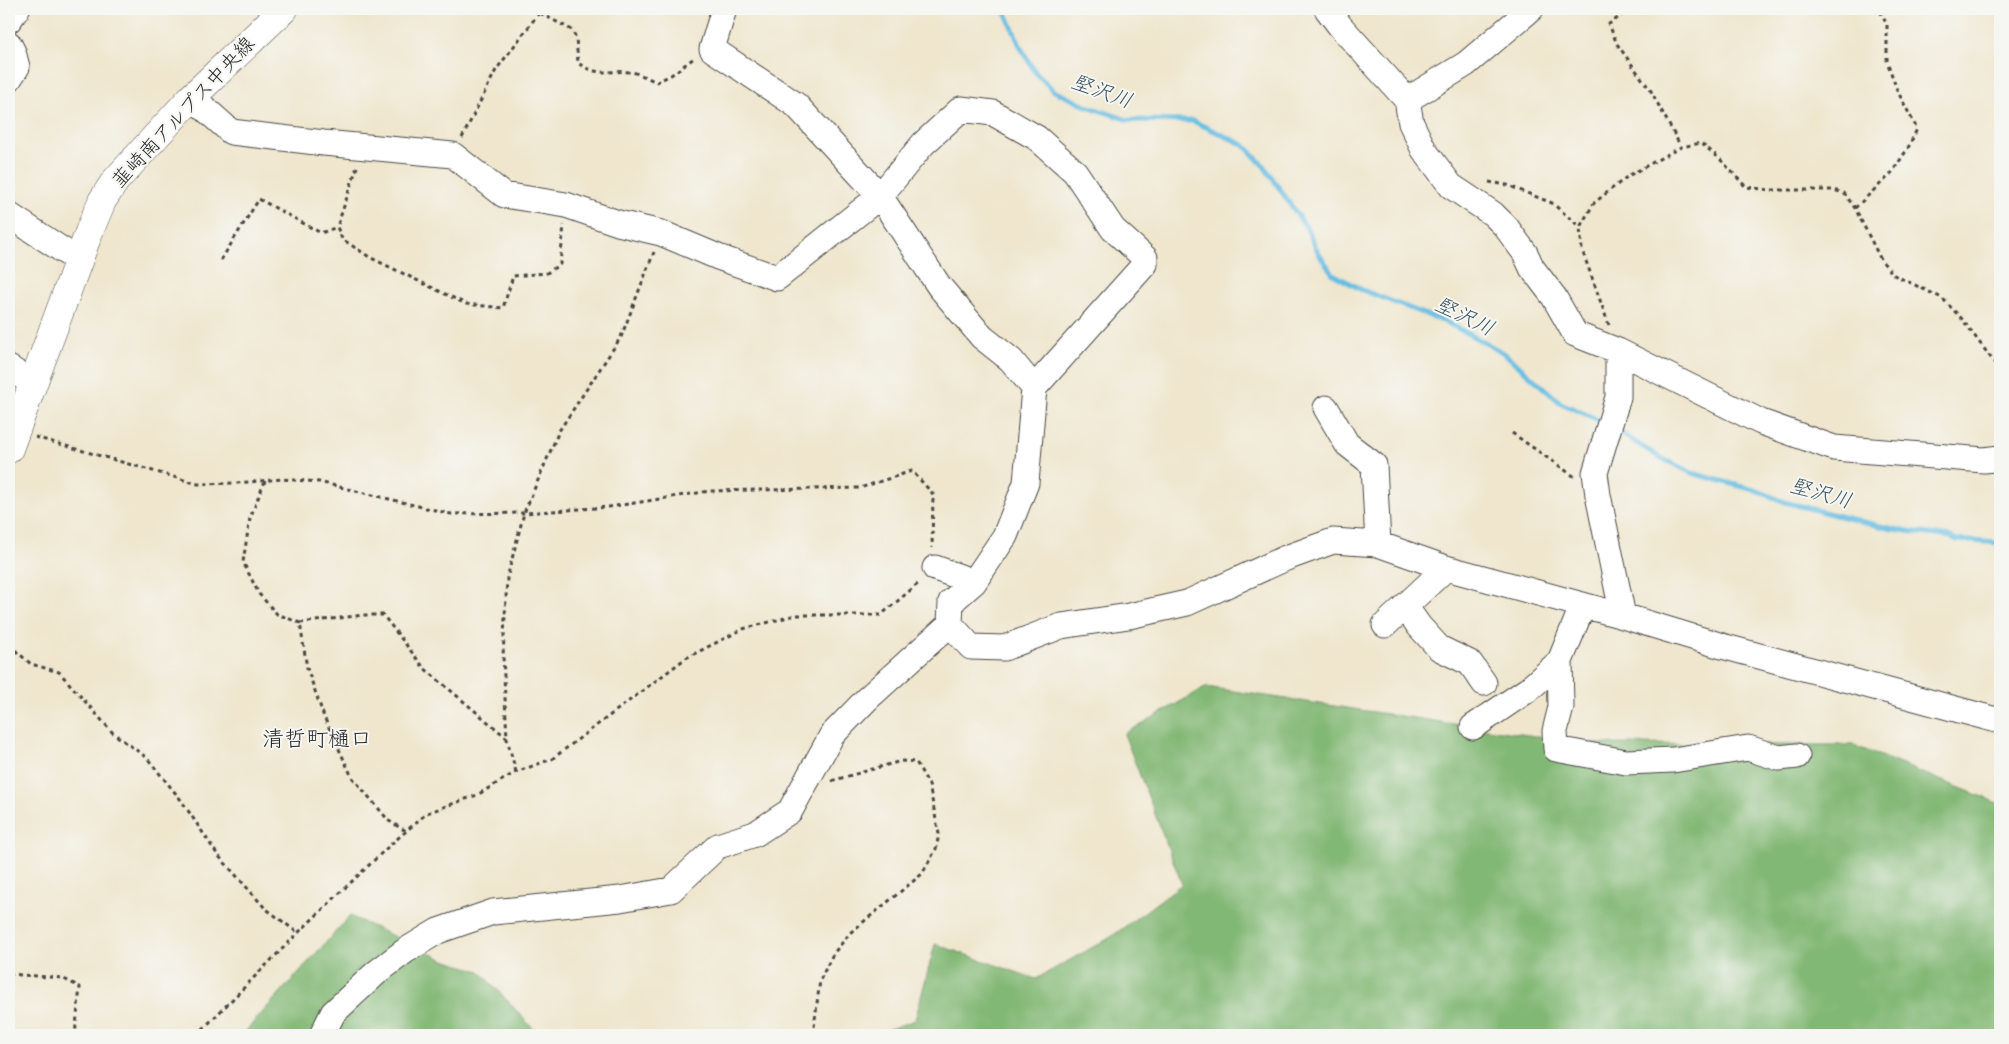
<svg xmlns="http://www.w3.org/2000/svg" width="2009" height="1044" font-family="Caveat,'Klee One',sans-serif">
<rect width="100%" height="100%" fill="#f6f6f2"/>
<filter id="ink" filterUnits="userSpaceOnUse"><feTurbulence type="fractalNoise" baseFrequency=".02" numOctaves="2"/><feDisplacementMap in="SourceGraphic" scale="10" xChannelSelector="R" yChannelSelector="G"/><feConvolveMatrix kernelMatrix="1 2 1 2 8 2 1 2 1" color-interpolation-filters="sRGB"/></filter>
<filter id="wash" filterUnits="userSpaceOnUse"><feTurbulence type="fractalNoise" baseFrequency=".0096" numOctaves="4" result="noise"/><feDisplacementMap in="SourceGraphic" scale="20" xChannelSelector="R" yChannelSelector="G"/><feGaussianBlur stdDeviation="1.12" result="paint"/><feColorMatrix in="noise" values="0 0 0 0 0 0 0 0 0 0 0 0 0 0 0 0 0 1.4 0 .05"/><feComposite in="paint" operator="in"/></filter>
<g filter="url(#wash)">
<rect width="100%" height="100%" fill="#efe6cd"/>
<path fill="#82b874" stroke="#567250" d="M 1206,687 L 1588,744 L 1853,745 L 2000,804 L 2000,1035 L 873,1035 L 915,1020 L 935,944 L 1036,979 L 1111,937 L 1182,884 L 1124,734 Z
M 350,916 L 447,961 L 480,971 L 539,1035 L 242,1035 Z"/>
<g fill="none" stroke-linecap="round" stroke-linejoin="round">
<path stroke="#66bde3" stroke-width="5" d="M 1004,9 L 1021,48 L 1035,72 L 1054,91 L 1084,105 L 1128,120 L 1193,121 L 1244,145 L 1264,166 L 1306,227 L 1319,254 L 1333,274 L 1362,290 L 1448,323 L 1504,353 L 1561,403 L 1603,422
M 1616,430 L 1659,457 L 1692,473 L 1758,491 L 1785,502 L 1851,519 L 1893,529 L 1951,537 L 1957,540 L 2000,543"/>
</g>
</g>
<g filter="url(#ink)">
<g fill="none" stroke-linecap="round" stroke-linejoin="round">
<defs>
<path id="minor" d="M 1327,9 L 1340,26 L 1407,100 L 1411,123 L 1424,150 L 1451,186 L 1493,214 L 1506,227 L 1525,253 L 1532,268 L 1554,297 L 1575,334 L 1618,351 L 1761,422 L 1834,448 L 1984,460 L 2000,458
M 9,20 L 17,9
M 9,44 L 13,52 L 17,67 L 9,79
M 192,97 L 231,132 L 324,143 L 453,155 L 504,195 L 566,205 L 618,223 L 661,233 L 718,257 L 777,278 L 880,196 L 923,144 L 961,109 L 993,113 L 1037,138 L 1075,172 L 1113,229 L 1145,258 L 1145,264 L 1034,388
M 1407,100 L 1466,64 L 1531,9
M 9,215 L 79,261
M 1618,351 L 1618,397 L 1595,473 L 1598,495 L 1623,616
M 9,368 L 32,383
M 1326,408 L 1347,444 L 1374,465 L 1378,544
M 935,568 L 974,582
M 1583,605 L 1560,661 L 1561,707 L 1555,731 L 1556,749 L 1626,762 L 1673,760 L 1748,748 L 1779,758 L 1797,756
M 1405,606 L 1419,626 L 1439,648 L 1470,663 L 1484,683
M 950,624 L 971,647 L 1004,648 L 1061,626 L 1129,616 L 1187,603 L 1286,558 L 1333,541 L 1378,544 L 1446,568 L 1623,616 L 1722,646 L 2000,721
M 1385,625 L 1446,568
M 1473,727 L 1529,689 L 1560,661
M 322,1035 L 333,1013 L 376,973 L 405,951 L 438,931 L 493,912 L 620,899 L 671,890 L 718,846 L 755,834 L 790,811 L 832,735 L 868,698 L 950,624 L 951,602 L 974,582 L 1005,536 L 1026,483 L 1034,388 L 1011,360 L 982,337 L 939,286 L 880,196 L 796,105 L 712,49 L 724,9"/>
<path id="major" d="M 9,449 L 89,232 L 102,201 L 115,181 L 192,97 L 284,9"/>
</defs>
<use href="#minor" stroke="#484743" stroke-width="27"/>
<use href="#major" stroke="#484743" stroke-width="29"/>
<path stroke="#484743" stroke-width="3" stroke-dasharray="4 4" stroke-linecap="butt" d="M 1631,9 L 1609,24 L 1617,44 L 1651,91 L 1681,147
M 540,13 L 572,30 L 576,38 L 578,63 C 597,77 609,70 631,72 C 639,73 649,79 657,82 L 671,75 L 694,58
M 462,138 L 496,70 L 542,9
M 357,167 L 337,227 L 342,239 L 371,258 L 466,304 L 503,308 L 513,276 L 547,273 L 560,264 L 564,225
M 1489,182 L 1507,185 L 1552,203 L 1580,227
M 1855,208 L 1891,174 L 1908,148 L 1917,129 L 1897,90 L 1887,61 L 1887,25 L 1879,9
M 221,260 L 259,199 L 321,233 L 337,227
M 1609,325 L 1582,250 L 1580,227 L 1594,203 L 1628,176 L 1681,147 L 1701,143 L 1719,158 L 1746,187 L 1770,190 L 1833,190 L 1844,193 L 1855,208 L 1881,260 L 1894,275 L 1942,298 L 1962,319 L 2000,370
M 1512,433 L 1575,477
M 35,437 L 198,484 L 237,483 L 282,479 L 319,482 L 451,514 L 524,513 L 609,507 L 710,491 L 860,488 L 912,471 L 933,494 L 932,548
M 265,481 L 250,518 L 243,562 L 259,594 L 277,614 L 300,623 L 307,668 L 324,717 L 352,777 L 389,821 L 406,831
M 300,623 L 363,615 L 383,615 L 424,668 L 507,738
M 9,645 L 31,664 L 59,672 L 113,733 L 147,758 L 181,800 L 217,854 L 265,908 L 298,933
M 516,772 L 507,739 L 503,656 L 507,578 L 524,513 L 559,431 L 621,337 L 654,252
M 9,974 L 62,978 L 80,987 L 75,1035
M 197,1035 L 298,933 L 390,845 L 427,813 L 477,795 L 516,772 L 552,759 L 686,658 L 743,629 L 796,615 L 881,615 L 920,582
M 813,1035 L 820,980 L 833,954 L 851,932 L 922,874 L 936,849 L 939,834 L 929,785 L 916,762 L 901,761 L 831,781"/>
<use href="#minor" stroke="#fff" stroke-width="25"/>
<use href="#major" stroke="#fff" stroke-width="28"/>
</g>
</g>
<g text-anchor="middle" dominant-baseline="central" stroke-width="4" stroke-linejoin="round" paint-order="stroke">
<g font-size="20" fill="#2b2b2b" stroke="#f6f6f2">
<text transform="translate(183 112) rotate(-47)">韮崎南アルプス中央線</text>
</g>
<g font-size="21" font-style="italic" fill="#3d5762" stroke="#f6f6f2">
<text transform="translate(1102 91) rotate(20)">堅沢川</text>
<text transform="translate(1465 316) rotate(26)">堅沢川</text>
<text transform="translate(1821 493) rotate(16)">堅沢川</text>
</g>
<g font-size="22" fill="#2b2b2b" stroke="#f6f6f2">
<text x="317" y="739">清哲町樋口</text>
</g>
</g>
<rect width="2009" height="1044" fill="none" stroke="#f6f6f2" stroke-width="30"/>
</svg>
